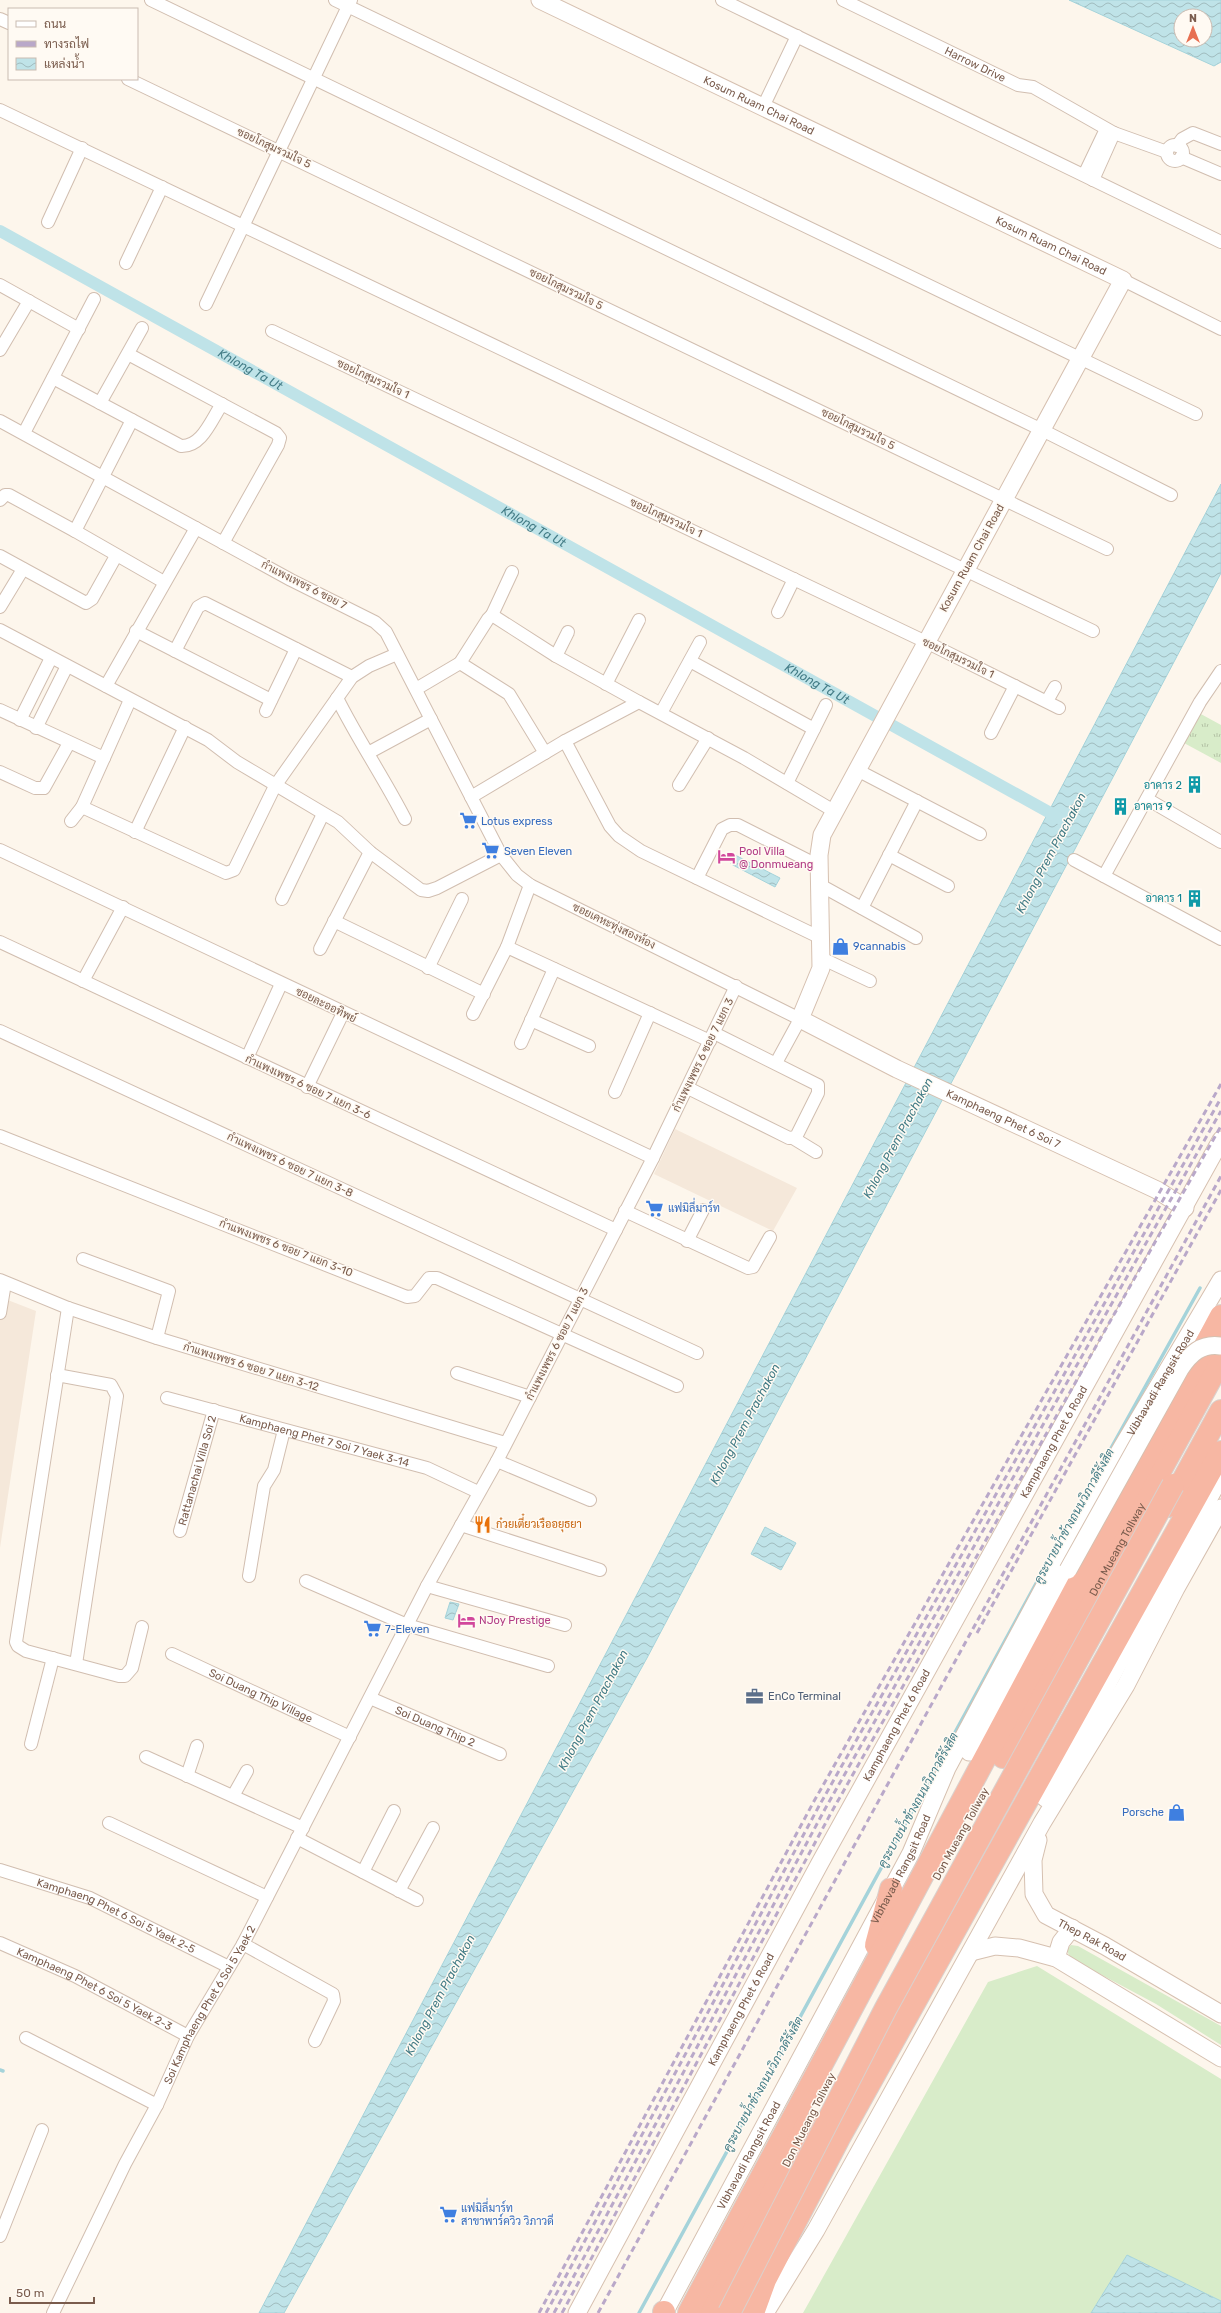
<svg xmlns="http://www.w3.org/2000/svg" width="1221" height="2313" font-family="Rubik,Sarabun,sans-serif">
<defs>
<pattern id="park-tufts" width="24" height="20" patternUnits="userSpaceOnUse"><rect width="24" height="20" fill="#d8ecc9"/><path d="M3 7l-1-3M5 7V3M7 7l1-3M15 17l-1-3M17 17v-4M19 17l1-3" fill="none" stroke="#b4c2a5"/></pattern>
<pattern id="water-waves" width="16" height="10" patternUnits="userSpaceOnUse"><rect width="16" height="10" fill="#bfe3e8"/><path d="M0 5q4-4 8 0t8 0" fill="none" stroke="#a0bbbe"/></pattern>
</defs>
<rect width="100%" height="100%" fill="#fdf6ec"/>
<path fill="#f5e8da" d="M 675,1129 L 797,1188 L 773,1231 L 654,1174 Z
M 0,1297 L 36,1311 L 0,1548 Z"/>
<path fill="#d8ecc9" d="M 1071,1945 L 1078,1946 L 1221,2026 L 1221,2045 L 1156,2004 L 1070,1958 L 1067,1950 Z
M 1037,1966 L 1221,2079 L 1221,2301 L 1127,2255 L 1091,2313 L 803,2313 L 988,1982 Z"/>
<path fill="url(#park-tufts)" d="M 1199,713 L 1221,725 L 1221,763 L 1184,743 Z"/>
<path fill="url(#water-waves)" stroke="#a5d3da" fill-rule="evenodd" d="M 1069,0 L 1221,0 L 1221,62 L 1214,66 ZM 1181,16 L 1205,16 L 1205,40 L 1181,40 Z
M 1221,484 L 1221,573 L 647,1658 L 284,2313 L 259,2313 Z
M 735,855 L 780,878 L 775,887 L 731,864 Z
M 765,1527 L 796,1543 L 781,1570 L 751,1554 Z
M 450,1602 L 459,1604 L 453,1620 L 445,1618 Z
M 1127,2255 L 1221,2301 L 1221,2313 L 1091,2313 Z"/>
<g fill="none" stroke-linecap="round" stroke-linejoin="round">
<path stroke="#a5d3da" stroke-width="3.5" d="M 1110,1450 L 1200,1288
M 0,2070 L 3,2071
M 639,2313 L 1039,1578"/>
<path stroke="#bfe3e8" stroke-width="12" id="s1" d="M 0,231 L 1063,820"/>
<defs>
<g id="street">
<path d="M 151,0 L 1042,430 L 1171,495"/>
<path d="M 335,0 L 1196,414"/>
<path d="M 722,0 L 1221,242"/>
<path id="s2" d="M 843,0 L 1018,85 L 1033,87 L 1114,133 L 1167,152"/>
<path d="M 0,19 L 9,23"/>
<path d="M 128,79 L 1107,549"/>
<path d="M 763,107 L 797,36"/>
<path d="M 0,110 L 1093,631"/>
<circle cx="1175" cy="153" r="8"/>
<path d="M 1177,146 L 1182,139 L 1193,133 L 1221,144"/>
<path d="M 1181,157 L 1221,174"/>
<path d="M 1084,175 L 1106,129"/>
<path d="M 1093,180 L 1114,133"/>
<path d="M 48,222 L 82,148"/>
<path d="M 126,263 L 162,187"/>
<path d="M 1123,280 L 1221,329"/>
<path d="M 0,285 L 79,329"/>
<path d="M 206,304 L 351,0"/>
<path d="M 272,331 L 926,642 L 1059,708"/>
<path d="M 0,350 L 29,301"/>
<path d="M 128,354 L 276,433 L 280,438 L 278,445 L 223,543"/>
<path d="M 53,378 L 181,446 C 202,447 211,420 222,404"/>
<path d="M 100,403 L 142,328"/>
<path d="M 132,420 L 75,531 L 164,582"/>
<path d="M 0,421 L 291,580 L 375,622 L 386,632 L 501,855 L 517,875 L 530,885 L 800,1019 L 776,1063"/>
<path d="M 24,433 L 94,299"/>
<path d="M 0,500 L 5,495 L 9,495 L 75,531"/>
<path d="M 0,556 L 86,603 L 92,599 L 116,556"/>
<path d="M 0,607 L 23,569"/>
<path d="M 778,612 L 794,579"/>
<path d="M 492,615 L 512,572"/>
<path d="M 0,630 L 208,740 L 237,762 L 338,822 L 370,852 L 421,890 L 428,891 L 437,888 L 501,855"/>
<path d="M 136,631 L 271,700"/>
<path d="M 175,651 L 198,607 L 205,603 L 352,677"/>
<path d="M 556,656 L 568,632"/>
<path d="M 690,661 L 814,729"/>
<path d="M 606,684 L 639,620"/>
<path d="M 106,686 L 196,528"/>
<path d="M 416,689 L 460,663"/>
<path d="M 337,698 C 358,740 384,778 405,819"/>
<path d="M 1047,701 L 1055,687"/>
<path d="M 0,710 L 104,758"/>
<path d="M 266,711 L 296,649"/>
<path d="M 661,713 L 700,642"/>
<path d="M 20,720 L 51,658"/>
<path d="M 36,728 L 67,666"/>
<path d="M 991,733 L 1015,686"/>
<path d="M 565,741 L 610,826 L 619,836 L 641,851 L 821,938"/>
<path d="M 368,753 L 431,719"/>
<path d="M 545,753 L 509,694 L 460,663 L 488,619 L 492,615 L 556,656 L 639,702"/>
<path d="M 857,770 L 980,834"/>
<path d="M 0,772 L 35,788 L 44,788 L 69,743"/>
<path d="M 787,783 L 826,705"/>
<path d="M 679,785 L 708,738"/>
<path d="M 471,797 L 565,741 L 639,702 L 744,758 L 834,811"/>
<path d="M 1147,799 L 1221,842"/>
<path d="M 82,807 L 226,873 L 234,870 L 275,786 L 352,677 L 369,666 L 397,654"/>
<path d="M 71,821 L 82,807 L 130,700"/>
<path d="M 135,832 L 185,727"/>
<path d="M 0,850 L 653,1158"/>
<path d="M 889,855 L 948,886"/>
<path d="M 1074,860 L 1221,939"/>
<path d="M 1104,876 L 1200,702 L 1221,671"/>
<path d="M 697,878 L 722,829 L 730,825 L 738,825 L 819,866"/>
<path d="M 820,885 L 916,938"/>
<path d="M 282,899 L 323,814"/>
<path d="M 862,908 L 917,801"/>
<path d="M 334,921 L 484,994"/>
<path d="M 0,942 L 616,1230"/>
<path d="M 507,947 L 710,1041"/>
<path d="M 320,949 L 370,852"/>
<path d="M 821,958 L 870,981"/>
<path d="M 428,968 L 462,899"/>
<path d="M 83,981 L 123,907"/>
<path d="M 473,1014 L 507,947 L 530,885"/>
<path d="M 531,1020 L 589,1046"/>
<path d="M 0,1031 L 697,1353"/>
<path d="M 521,1043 L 554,969"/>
<path d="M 247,1058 L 281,984"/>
<path d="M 307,1087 L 343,1013"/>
<path d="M 688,1088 L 789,1138 L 796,1137 L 818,1093 L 818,1085 L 714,1033"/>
<path d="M 615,1092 L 650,1013"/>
<path d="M 0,1136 L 407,1297 L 415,1296 L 429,1278 L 437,1278 L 677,1386"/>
<path d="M 793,1138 L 816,1152"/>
<path d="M 625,1211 L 748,1268 L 753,1267 L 770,1237"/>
<path d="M 687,1241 L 703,1210"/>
<path d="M 83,1259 L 169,1291 L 157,1338"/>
<path d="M 0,1280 L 68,1308 L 157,1338 L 505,1443"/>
<path d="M 68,1308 L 16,1642 L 18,1646 L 26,1651 L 119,1676 L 125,1676 L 132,1668 L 142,1627"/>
<path d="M 0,1313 L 5,1283"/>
<path d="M 457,1373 L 530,1397"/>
<path d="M 57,1375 L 111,1385 L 117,1396 L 76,1664"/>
<path id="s3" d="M 167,1398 L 427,1468 L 478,1492"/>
<path d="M 497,1461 L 590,1500"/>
<path d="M 461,1525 L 600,1570"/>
<path id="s4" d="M 180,1531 L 214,1410"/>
<path d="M 249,1576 L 264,1486 L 274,1470 L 284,1430"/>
<path d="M 306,1581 L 407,1625 L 548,1666"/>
<path d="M 427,1586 L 565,1625"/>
<path id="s5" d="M 172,1654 L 350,1737"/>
<path id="s6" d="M 370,1698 L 500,1754"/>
<path d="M 31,1744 L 53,1658"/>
<path d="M 146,1757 L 303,1828"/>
<path d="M 187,1776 L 197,1746"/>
<path d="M 233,1796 L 247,1771"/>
<path d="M 109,1823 L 267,1897"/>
<path d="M 297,1838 L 417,1900"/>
<path id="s7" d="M 0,1870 L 90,1898 L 229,1967"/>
<path d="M 363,1872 L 394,1811"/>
<path d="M 399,1891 L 433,1828"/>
<path id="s8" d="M 0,1943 L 75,1976 L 188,2036"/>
<path d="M 243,1944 L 333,1994 L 334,2001 L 315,2041"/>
<path d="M 26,2038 L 157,2105"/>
<path d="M 0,2236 L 42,2130"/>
<path id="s9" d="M 53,2313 L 125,2164 L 157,2105 L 188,2036 L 243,1944 L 427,1586 L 497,1461 L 653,1158 L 736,986"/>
</g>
<g id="secondary">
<path id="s10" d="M 540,0 L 1123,280 L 822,835 L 819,855 L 821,968 L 800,1019 L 897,1069 L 1157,1190 L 1185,1208"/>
<path d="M 969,1752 L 1068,1570"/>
<path d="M 1045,1798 L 1221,1476"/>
<path id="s11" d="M 1038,1840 L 1033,1860 L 1034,1894 L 1046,1915 L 1105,1946 L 1221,2014"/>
<path d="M 971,1952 L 995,1946 L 1019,1948 L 1056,1958 L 1221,2058"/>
<path d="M 1056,1958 L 1061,1942 L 1072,1928"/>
<path id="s12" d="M 577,2313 L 820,1863 L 1221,1140"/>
<path id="s13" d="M 664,2313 L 911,1853 L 947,1768 L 1092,1498 L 1221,1280"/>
<path d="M 765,2313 L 816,2230 L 1042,1823 L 1126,1685 L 1176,1588 L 1221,1508"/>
</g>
<g id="highway">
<path d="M 1169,1506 L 1221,1411"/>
<path id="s14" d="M 1003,1757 L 1221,1360"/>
<path d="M 876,1945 L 891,1889"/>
<path d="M 664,2313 L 664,2312"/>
<path d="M 689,2313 L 1221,1316"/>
<path d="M 712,2313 L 807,2125"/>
<path d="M 753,2313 L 765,2280 L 839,2138 L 1221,1452"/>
</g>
</defs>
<use href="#street" stroke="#d1beb0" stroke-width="14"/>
<use href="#secondary" stroke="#d6c0b0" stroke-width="19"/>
<use href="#highway" stroke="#dad1cd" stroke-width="24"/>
<use href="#street" stroke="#fff" stroke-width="12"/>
<use href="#secondary" stroke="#fff" stroke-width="17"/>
<use href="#highway" stroke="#f7b7a3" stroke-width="22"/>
<path stroke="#b9a8c9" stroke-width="3" stroke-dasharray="6 4" stroke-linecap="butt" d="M 977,1633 L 1221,1190
M 539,2313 L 813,1803 L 1221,1084
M 546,2313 L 819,1806 L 1221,1098
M 554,2313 L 825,1809 L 1221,1111
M 562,2313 L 831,1813 L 1221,1126
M 598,2313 L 1221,1176"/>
<defs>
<path id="secondary-bridge" d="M 1068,1570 L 1180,1369 C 1190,1354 1201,1343 1221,1346"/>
<path id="highway-bridge" d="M 729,2313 L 886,2008 L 1173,1485"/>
</defs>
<use href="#secondary-bridge" stroke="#d6c0b0" stroke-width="19" stroke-linecap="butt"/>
<use href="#highway-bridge" stroke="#dad1cd" stroke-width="24" stroke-linecap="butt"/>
<use href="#secondary-bridge" stroke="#fff" stroke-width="17"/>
<use href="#highway-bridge" stroke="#f7b7a3" stroke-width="22"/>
</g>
<defs>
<symbol id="building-bare" viewBox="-9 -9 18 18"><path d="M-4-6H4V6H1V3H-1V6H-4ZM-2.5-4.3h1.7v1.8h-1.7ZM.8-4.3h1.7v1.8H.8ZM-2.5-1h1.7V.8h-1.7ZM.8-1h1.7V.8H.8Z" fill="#0f9aa8" stroke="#fffaf3" stroke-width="2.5" paint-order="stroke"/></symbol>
<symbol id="supermarket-bare" viewBox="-9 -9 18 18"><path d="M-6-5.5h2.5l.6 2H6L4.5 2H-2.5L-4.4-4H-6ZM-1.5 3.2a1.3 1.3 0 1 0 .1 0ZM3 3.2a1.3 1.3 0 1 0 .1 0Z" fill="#3f7fe0" stroke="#fffaf3" stroke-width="2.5" paint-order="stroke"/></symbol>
<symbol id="hotel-bare" viewBox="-9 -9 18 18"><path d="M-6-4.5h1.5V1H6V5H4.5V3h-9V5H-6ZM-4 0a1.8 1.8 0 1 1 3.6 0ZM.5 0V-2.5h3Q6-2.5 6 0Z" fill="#d1479c" stroke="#fffaf3" stroke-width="2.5" paint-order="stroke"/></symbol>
<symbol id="shop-bare" viewBox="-9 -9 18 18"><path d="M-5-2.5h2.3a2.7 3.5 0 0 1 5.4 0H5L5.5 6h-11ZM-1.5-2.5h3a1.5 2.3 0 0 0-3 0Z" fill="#3f7fe0" stroke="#fffaf3" stroke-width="2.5" paint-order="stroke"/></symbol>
<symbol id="restaurant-bare" viewBox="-9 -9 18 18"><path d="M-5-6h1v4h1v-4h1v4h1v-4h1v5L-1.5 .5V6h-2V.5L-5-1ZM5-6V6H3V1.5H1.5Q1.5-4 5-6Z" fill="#e8710a" stroke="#fffaf3" stroke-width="2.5" paint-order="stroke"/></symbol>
<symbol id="office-bare" viewBox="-9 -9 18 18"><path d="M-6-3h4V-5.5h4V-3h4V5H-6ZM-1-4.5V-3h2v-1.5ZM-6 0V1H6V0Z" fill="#5c6f8a" stroke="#fffaf3" stroke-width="2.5" paint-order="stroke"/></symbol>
</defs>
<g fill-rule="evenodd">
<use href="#building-bare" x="1182" y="772" width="25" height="25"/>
<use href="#building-bare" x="1108" y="794" width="25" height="25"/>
<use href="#supermarket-bare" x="456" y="808" width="25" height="25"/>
<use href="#supermarket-bare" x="478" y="838" width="25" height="25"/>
<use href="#hotel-bare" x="714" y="844" width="25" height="25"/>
<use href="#building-bare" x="1182" y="886" width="25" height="25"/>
<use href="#shop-bare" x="828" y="934" width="25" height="25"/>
<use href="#supermarket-bare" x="642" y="1196" width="25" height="25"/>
<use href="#restaurant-bare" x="470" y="1512" width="25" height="25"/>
<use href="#hotel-bare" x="454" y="1608" width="25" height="25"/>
<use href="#supermarket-bare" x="360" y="1616" width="25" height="25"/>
<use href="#office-bare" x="742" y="1684" width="25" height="25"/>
<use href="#shop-bare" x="1164" y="1800" width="25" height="25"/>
<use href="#supermarket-bare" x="436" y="2202" width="25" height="25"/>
</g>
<g text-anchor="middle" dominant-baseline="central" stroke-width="3" stroke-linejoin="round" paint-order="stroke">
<g font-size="11" fill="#7a5c4d" stroke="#fffaf3">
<text stroke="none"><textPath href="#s2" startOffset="147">Harrow Drive</textPath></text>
<text stroke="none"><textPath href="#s10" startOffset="243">Kosum Ruam Chai Road</textPath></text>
<text transform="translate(274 148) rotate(25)">ซอยโกสุมรวมใจ 5</text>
<text stroke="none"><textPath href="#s10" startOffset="567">Kosum Ruam Chai Road</textPath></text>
<text transform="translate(566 289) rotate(26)">ซอยโกสุมรวมใจ 5</text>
<text transform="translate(373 379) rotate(25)">ซอยโกสุมรวมใจ 1</text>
<text transform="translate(858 429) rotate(26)">ซอยโกสุมรวมใจ 5</text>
<text transform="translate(666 518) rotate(25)">ซอยโกสุมรวมใจ 1</text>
<text transform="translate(972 558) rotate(-61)">Kosum Ruam Chai Road</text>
<text transform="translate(304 585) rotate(27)">กำแพงเพชร 6 ซอย 7</text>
<text transform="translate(958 658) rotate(26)">ซอยโกสุมรวมใจ 1</text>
<text transform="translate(614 926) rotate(26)">ซอยเคหะทุ่งสองห้อง</text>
<text transform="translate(326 1005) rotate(26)">ซอยละออทิพย์</text>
<text transform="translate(703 1055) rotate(-64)">กำแพงเพชร 6 ซอย 7 แยก 3</text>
<text transform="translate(308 1087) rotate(25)">กำแพงเพชร 6 ซอย 7 แยก 3-6</text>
<text stroke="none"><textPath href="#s10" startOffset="1693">Kamphaeng Phet 6 Soi 7</textPath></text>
<text transform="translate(290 1165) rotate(25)">กำแพงเพชร 6 ซอย 7 แยก 3-8</text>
<text transform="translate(286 1248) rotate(21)">กำแพงเพชร 6 ซอย 7 แยก 3-10</text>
<text transform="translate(557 1344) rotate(-63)">กำแพงเพชร 6 ซอย 7 แยก 3</text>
<text transform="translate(251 1367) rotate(17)">กำแพงเพชร 6 ซอย 7 แยก 3-12</text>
<text stroke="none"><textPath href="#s13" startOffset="1055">Vibhavadi Rangsit Road</textPath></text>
<text stroke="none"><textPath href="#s3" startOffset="163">Kamphaeng Phet 7 Soi 7 Yaek 3-14</textPath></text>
<text stroke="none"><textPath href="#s12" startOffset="993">Kamphaeng Phet 6 Road</textPath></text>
<text stroke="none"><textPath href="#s4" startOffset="63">Rattanachai Villa Soi 2</textPath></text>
<text stroke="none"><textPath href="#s14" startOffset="237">Don Mueang Tollway</textPath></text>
<text stroke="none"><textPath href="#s5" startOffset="98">Soi Duang Thip Village</textPath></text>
<text stroke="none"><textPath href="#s12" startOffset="669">Kamphaeng Phet 6 Road</textPath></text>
<text stroke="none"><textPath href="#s6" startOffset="71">Soi Duang Thip 2</textPath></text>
<text transform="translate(961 1834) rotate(-61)">Don Mueang Tollway</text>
<text stroke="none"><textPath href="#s13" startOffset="503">Vibhavadi Rangsit Road</textPath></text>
<text stroke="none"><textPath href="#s7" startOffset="125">Kamphaeng Phet 6 Soi 5 Yaek 2-5</textPath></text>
<text stroke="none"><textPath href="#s11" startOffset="131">Thep Rak Road</textPath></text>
<text stroke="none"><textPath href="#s8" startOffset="105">Kamphaeng Phet 6 Soi 5 Yaek 2-3</textPath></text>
<text stroke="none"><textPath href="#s9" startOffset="346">Soi Kamphaeng Phet 6 Soi 5 Yaek 2</textPath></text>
<text stroke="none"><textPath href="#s12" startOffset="345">Kamphaeng Phet 6 Road</textPath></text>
<text transform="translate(809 2120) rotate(-63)">Don Mueang Tollway</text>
<text stroke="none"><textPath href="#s13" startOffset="179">Vibhavadi Rangsit Road</textPath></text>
</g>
<g font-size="11" fill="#0d838f" stroke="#fffaf3" text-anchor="end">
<text x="1182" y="785">อาคาร 2</text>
<text x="1134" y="806" text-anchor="start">อาคาร 9</text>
<text x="1182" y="898">อาคาร 1</text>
</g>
<g font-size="11" fill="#366cbe" stroke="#fffaf3" text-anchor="start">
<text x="481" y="821">Lotus express</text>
<text x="504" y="851">Seven Eleven</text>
<text x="853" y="946">9cannabis</text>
<text x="668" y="1208">แฟมิลี่มาร์ท</text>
<text x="385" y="1629">7-Eleven</text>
<text x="1164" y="1812" text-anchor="end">Porsche</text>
<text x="461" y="2208">แฟมิลี่มาร์ท<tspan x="461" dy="13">สาขาพาร์ควิว วิภาวดี</tspan></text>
</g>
<g font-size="11" fill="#b23c85" stroke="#fffaf3" text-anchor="start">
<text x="739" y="851">Pool Villa<tspan x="739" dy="13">@ Donmueang</tspan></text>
<text x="479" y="1620">NJoy Prestige</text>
</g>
<g font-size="11" fill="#c56008" stroke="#fffaf3" text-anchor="start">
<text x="496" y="1524">ก๋วยเตี๋ยวเรืออยุธยา</text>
</g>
<g font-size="11" fill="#4e5e75" stroke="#fffaf3" text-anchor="start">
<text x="768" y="1696">EnCo Terminal</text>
</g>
<g font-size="12" font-style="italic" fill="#437c86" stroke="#fffaf3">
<text stroke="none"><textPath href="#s1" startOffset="286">Khlong Ta Ut</textPath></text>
<text stroke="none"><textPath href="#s1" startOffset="610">Khlong Ta Ut</textPath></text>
<text stroke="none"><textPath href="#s1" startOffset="934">Khlong Ta Ut</textPath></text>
<text transform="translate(1051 853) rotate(-62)">Khlong Prem Prachakon</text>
<text transform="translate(898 1138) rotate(-62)">Khlong Prem Prachakon</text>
<text transform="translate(745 1424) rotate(-62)">Khlong Prem Prachakon</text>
<text transform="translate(1074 1516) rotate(-61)">คูระบายน้ำข้างถนนวิภาวดีรังสิต</text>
<text transform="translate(593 1710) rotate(-62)">Khlong Prem Prachakon</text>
<text transform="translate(918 1800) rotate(-61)">คูระบายน้ำข้างถนนวิภาวดีรังสิต</text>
<text transform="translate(440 1995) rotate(-62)">Khlong Prem Prachakon</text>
<text transform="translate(763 2084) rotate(-61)">คูระบายน้ำข้างถนนวิภาวดีรังสิต</text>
</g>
</g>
<rect x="8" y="8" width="130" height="72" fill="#fffaf3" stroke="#cabbb1"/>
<rect x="16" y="21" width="20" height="6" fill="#ffffff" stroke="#cabbb1"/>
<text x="44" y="28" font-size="12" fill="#7a5c4d">ถนน</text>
<rect x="16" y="41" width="20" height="6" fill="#b9a8c9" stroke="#cabbb1"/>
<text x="44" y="48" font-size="12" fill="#7a5c4d">ทางรถไฟ</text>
<rect x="16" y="58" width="20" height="12" fill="url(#water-waves)" stroke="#cabbb1"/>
<text x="44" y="68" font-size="12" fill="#7a5c4d">แหล่งน้ำ</text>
<g transform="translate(1193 28)"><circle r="19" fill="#fffaf3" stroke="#cabbb1"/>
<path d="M0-3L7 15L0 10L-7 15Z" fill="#e76f51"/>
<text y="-6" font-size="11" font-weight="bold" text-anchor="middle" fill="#7a5c4d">N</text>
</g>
<path d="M10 2297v6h84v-6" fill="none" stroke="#7a5c4d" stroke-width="2"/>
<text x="16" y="2297" font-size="12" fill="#7a5c4d" stroke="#fffaf3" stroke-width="3" paint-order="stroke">50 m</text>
</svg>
